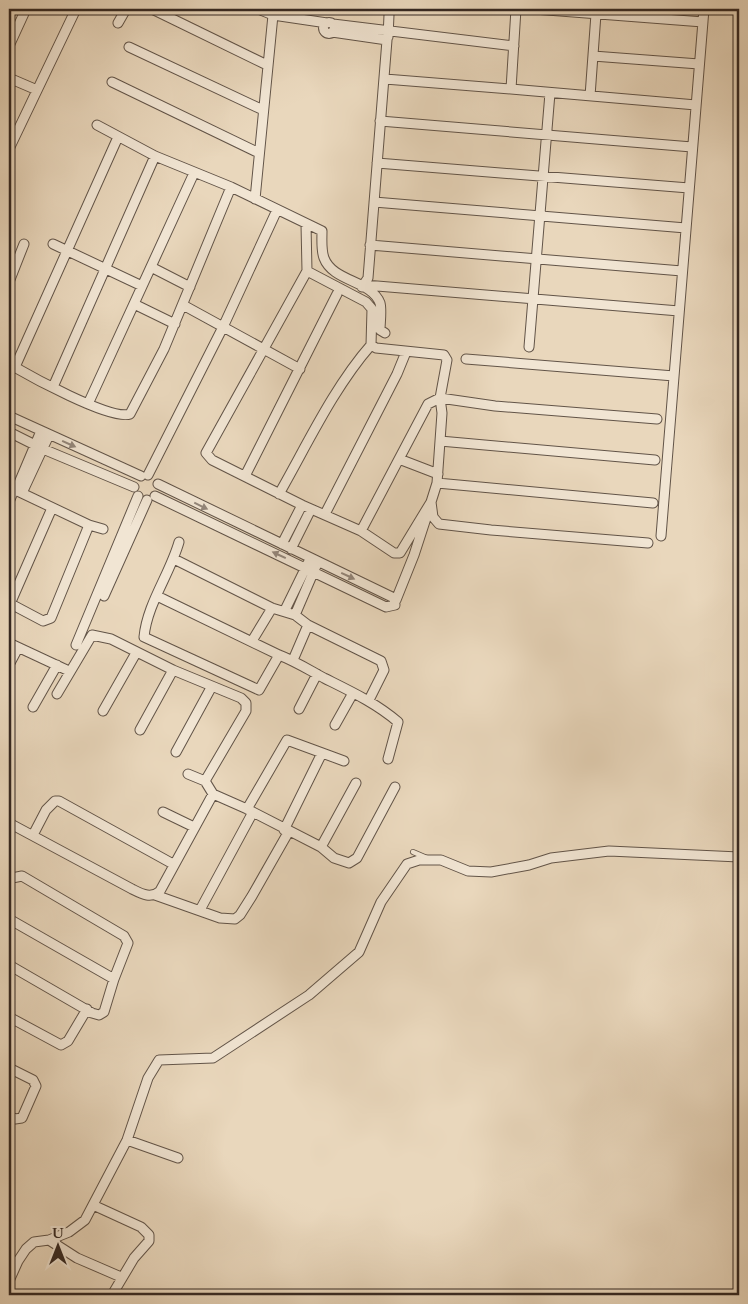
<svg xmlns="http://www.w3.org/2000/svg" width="748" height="1304" font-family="Cardo,serif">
<rect width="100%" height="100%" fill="#e9d7bc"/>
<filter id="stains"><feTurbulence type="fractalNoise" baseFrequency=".004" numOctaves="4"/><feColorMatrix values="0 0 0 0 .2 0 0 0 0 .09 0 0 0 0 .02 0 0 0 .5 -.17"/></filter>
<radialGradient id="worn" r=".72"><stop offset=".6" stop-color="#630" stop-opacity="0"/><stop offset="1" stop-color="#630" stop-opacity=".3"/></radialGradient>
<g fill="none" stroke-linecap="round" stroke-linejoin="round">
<defs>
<path id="service" d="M 413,852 L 427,858"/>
<path id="minor" d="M 152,9 L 267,65
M 258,9 L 273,15 L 327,23
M 516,9 L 511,89 L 696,105
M 534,9 L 703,22
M323.5 28a5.5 5.5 0 1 1 11 0a5.5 5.5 0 1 1-11 0Z
M 118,23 L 126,9
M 333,24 L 514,46
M 332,32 L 387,40 L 368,278 L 362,287
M 388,37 L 389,15
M 9,46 L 26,9
M 129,47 L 263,110
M 593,56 L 699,64
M 9,78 L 37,90
M 385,79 L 511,89
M 112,82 L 259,153
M 590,96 L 596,14
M 380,121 L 692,147
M 97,125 L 155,156 L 231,187 L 322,231 C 322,240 321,250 324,258 C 333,282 371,280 380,303 C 382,310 380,323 380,330 L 385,333
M 9,149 L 76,9
M 377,163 L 689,188
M 255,199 L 273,15
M 374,202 L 686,228
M 306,224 L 307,271 L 366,302 L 372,309 L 371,345 L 376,348 L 444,355 L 447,360 L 440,398 L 442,413 L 437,483 L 431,502 L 400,553 L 394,553 L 361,531 L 302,505 L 212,460 L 206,453 L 307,271
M 53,244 L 142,286
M 370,245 L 682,271
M 151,267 L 190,287
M 9,282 L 24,244
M 365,285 L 679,311
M 134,304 L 175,324
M 183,305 L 300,369
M 529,347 L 550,93
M 466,359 L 674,376
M 9,364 C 28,375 111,421 130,414 L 164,349 L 231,187
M 15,367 L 118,137
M 53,387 L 155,156
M 88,404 L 194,173
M 9,416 L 141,476
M 9,432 L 43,449 L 134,487
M 440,441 L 655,460
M 399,459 L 438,474
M 148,475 L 223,327 L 277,210
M 245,476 L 337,294
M 437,483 L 653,503
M 9,487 L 89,525 L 103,529
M 16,490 L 41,431
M 22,493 L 49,435
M 279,494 C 307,445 334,387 371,345
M 155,496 L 386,607 L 395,605 L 394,598 L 158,484
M 9,502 L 14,490
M 431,502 L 433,517 L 439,524 L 491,530 L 648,543
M 325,514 L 397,374 L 406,352
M 361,531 L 428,404 L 440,398 L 495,406 L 657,419
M 661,536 L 704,9
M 179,542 C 170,574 147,604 144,637 L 259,690 L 279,655
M 282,544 L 302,505
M 291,549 L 311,509
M 174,559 L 272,608 L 295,615 L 308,625 L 381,661 L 384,670 L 369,700
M 104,596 L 147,500
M 157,596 L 279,655 C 295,661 309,670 324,678 C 350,691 376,703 398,722 L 388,759
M 396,600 L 414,555 L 428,512
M 9,603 L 43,621 L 51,618 L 89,525
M 10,604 L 52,508
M 285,610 L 308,563
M 295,615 L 316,566
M 252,641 L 272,608
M 9,643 L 69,671
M 76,645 L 138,496
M 293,660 L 308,625
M 9,665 L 18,648
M 57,694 L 92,635 L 111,639 L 173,670 L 241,698 L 246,703 L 246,711 L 205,781
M 33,707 L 57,665
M 299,709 L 317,674
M 103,711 L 136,653
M 335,725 L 353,693
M 140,730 L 173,670
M 176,752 L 212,686
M 188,774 L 205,781 L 213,794 L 247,809 L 321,847 L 334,858 L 349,863 L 357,858 L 395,787
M 247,809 L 287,740 L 344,761
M 163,812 L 194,827
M 9,823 L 132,889 C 142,894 151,899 160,891 L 213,794
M 284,830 L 322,753
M 33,835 L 46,810 L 55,801 L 59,801 L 173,864
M 321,847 L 356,783
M 9,881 L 12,878 L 22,876 L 124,936 L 128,943 L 114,979
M 155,895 L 220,918 L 235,919 L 240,915 L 252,896 L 289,831
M 200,910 L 253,812
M 9,919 L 114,979 L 104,1012 L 99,1015 L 92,1013 L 9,965
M 9,1017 L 61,1045 L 68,1041 L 87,1009
M 9,1068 L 33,1080 L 36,1086 L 22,1118 L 15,1119 L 9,1116
M 127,1140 L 178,1158
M 93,1205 L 141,1227 L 149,1235 L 149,1241 L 134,1258 L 112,1295
M 49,1240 L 77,1258 L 121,1277
M 9,1281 L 18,1261 L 26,1249 L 34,1242 L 49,1240 L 69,1232 L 85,1220 L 127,1140 L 148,1078 L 159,1060 L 213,1058 L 309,995 L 359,952 L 381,902 L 407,864 L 419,860 L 441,860 L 468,871 L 491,872 L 529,865 L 551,858 L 609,851 L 739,857"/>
</defs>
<use href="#service" stroke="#625448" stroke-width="6"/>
<use href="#minor" stroke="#625448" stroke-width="11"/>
<use href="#service" stroke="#f1e5d3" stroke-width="4.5"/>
<use href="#minor" stroke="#f1e5d3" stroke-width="9"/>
</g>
<defs><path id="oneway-solid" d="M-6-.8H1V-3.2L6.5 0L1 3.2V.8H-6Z" transform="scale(1.25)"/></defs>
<g fill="#93867a">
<use href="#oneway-solid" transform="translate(69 444) rotate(24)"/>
<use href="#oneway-solid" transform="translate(201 506) rotate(26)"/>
<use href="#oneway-solid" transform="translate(279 555) rotate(-155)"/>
<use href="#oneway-solid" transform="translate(348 576) rotate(25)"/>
</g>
<rect width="748" height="1304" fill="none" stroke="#e9d7bc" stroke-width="30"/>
<rect x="10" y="10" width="728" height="1284" fill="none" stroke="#352822" stroke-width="2.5"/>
<rect x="15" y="15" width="718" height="1274" fill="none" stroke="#352822"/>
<g transform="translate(58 1246)" stroke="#f1e5d3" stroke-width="4" paint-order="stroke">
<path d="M0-4L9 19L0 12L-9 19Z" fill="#352822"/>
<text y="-8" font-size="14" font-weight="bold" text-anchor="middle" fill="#352822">U</text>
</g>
<rect width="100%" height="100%" filter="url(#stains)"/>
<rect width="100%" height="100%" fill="url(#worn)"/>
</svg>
